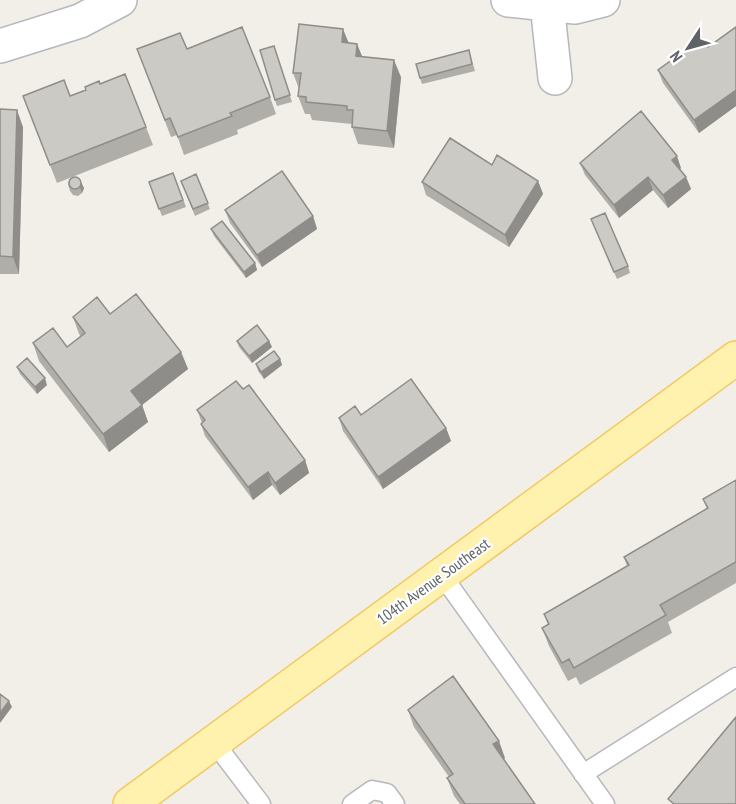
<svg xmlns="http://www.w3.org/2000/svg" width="736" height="804" font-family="'PT Sans Narrow',sans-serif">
<rect width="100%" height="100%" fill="#f1efe8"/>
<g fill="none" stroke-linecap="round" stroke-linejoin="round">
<defs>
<path id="lane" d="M 442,575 L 605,804
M 214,742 L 261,804
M 583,774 L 736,677
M 352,804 L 372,790 L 387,793 L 395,804"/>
<path id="street" d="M 508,0 L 575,7 L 603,0
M 547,4 L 555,78
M 0,46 L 80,21 L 120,0"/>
<path id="primary" d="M 130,804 L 736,358"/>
</defs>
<use href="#lane" stroke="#b5b8bc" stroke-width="21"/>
<use href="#street" stroke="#b5b8bc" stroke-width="36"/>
<use href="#primary" stroke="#f2c960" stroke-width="36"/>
<use href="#lane" stroke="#fff" stroke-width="18"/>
<use href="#street" stroke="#fff" stroke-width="33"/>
<use href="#primary" stroke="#fff2af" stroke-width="33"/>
</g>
<path fill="#afaea9" d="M 736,27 L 736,106 L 699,133 L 663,83 L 658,70 L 708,47 Z
M 348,43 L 357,44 L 362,57 L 401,77 L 394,148 L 358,144 L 352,127 L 352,124 L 312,120 L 310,114 L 305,114 L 298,96 L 299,89 L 293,73 Z
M 274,46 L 292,102 L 277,106 L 275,100 Z
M 187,49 L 270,97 L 276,114 L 237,130 L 238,134 L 184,155 L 177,135 L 171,137 L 144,67 Z
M 471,57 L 475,71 L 422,84 L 420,78 Z
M 100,84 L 146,127 L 153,145 L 57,183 L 23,96 L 70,96 Z
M 0,109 L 23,127 L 19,274 L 0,274 Z
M 580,163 L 681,168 L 680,169 L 686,177 L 691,189 L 668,208 L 653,190 L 619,218 L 585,175 Z
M 173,173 L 186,207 L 162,216 L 149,182 Z
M 196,174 L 210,209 L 195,216 L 181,181 Z
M 69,179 L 84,188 L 82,193 L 78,196 L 73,195 L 70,191 L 68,184 Z
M 538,181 L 543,194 L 509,247 L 426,195 L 422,182 Z
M 225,210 L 313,216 L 317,229 L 262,267 L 230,223 Z
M 594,226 L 628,266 L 630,273 L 617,279 Z
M 211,229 L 255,263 L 257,270 L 246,278 L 214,236 Z
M 110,314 L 181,352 L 188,369 L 142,405 L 148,422 L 109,452 L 39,361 L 33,343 L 67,347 L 81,337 L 79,334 L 73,317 Z
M 237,341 L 269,341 L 272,347 L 252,363 L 239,347 Z
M 280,359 L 282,365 L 264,379 L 258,371 L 256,364 Z
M 17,367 L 47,385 L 37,394 L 20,374 Z
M 243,389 L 305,460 L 309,473 L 280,495 L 272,485 L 253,500 L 205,436 L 201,424 L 202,423 L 197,410 Z
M 361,415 L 446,428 L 451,441 L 383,489 L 343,431 L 339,418 Z
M 736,480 L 736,583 L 668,622 L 672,633 L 580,685 L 576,677 L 568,681 L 549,646 L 542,628 L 548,625 L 544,614 L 627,566 L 624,557 L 707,509 L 703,499 Z
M 408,710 L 505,758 L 504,759 L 535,804 L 460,804 L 454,796 L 447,778 L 449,777 L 414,727 Z"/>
<path fill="#8f8d8a" d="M 343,29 L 350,46 L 342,42 Z
M 357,44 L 364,61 L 356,56 Z
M 394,60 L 401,77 L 394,148 L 387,131 Z
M 736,90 L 736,106 L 699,133 L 694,120 Z
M 17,110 L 23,127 L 19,274 L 13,257 Z
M 677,156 L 681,168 L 676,172 L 672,160 Z
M 648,177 L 653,190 L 619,218 L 614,205 Z
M 686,177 L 691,189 L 668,208 L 663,195 Z
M 538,181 L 543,194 L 509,247 L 505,235 Z
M 81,182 L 84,188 L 82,193 L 80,187 Z
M 313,216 L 317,229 L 262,267 L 257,255 Z
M 255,263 L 257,270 L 246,278 L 244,272 Z
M 269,341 L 272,347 L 252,363 L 249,356 Z
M 181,352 L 188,369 L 142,405 L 148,422 L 109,452 L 103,434 L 131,391 Z
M 280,359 L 282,365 L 264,379 L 261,372 Z
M 45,378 L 47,385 L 37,394 L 35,387 Z
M 446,428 L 451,441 L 383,489 L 378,477 Z
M 305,460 L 309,473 L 280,495 L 275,483 Z
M 268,472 L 272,485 L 253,500 L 248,487 Z
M 9,701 L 12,707 L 0,723 L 0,713 Z
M 499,741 L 505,758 L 499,762 L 493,744 Z"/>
<path fill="#cccac5" stroke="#8f8d8a" stroke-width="1.5" d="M 299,24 L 343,29 L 342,42 L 357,44 L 356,56 L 394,60 L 387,131 L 352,127 L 353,110 L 347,110 L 347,106 L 306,102 L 306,97 L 298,96 L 301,73 L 293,73 Z
M 242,27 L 270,97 L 230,113 L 232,116 L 178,137 L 170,118 L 165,120 L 137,49 L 180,33 L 187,49 Z
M 736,27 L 736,90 L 694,120 L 658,70 L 702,38 L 708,47 Z
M 274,46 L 290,95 L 275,100 L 260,50 Z
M 469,50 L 472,64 L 420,78 L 416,64 Z
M 125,74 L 146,127 L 50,165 L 23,96 L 64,80 L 70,96 L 86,90 L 85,87 L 99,81 L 100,84 Z
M 0,109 L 17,110 L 13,257 L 0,256 Z
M 641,111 L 677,156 L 672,160 L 686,177 L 663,195 L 648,177 L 614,205 L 580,163 Z
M 450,138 L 492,165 L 497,155 L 538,181 L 505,235 L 422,182 Z
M 282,171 L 313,216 L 257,255 L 225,210 Z
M 173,173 L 183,200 L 159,209 L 149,182 Z
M 196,174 L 208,203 L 193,209 L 181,181 Z
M69 183a6 6 0 1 1 12 0a6 6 0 1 1-12 0Z
M 605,213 L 628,266 L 614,272 L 591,219 Z
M 222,221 L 255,263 L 244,272 L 211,229 Z
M 136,294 L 181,352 L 131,391 L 142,405 L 103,434 L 33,343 L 53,328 L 67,347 L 85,333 L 73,317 L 97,297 L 110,314 Z
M 257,325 L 269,341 L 249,356 L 237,341 Z
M 274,351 L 280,359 L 261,372 L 256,364 Z
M 27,358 L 45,378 L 35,387 L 17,367 Z
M 411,379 L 446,428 L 378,477 L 339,418 L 355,406 L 361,415 Z
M 236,381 L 243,389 L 249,385 L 305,460 L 275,483 L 268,472 L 248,487 L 201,424 L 205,420 L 197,410 Z
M 736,480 L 736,562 L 660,605 L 666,615 L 574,668 L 569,659 L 562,663 L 542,628 L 549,624 L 544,614 L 629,565 L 624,557 L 708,508 L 703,499 Z
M 453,676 L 499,741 L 493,744 L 535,804 L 465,804 L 447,778 L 453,774 L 408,710 Z
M 0,694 L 9,701 L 0,713 Z
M 736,717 L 736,804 L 674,804 L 668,799 Z"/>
<g text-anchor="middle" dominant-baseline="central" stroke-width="4.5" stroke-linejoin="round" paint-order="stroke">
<g font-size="16" fill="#5f6368" stroke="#fff">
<text transform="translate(433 581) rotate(-36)">104th Avenue Southeast</text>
</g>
</g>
<g transform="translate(688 48) rotate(234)" stroke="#ffffff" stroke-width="4.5" paint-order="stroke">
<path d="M0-4.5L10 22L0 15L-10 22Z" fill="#5f6368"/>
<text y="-9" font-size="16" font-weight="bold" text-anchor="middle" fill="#5f6368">N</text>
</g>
</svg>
